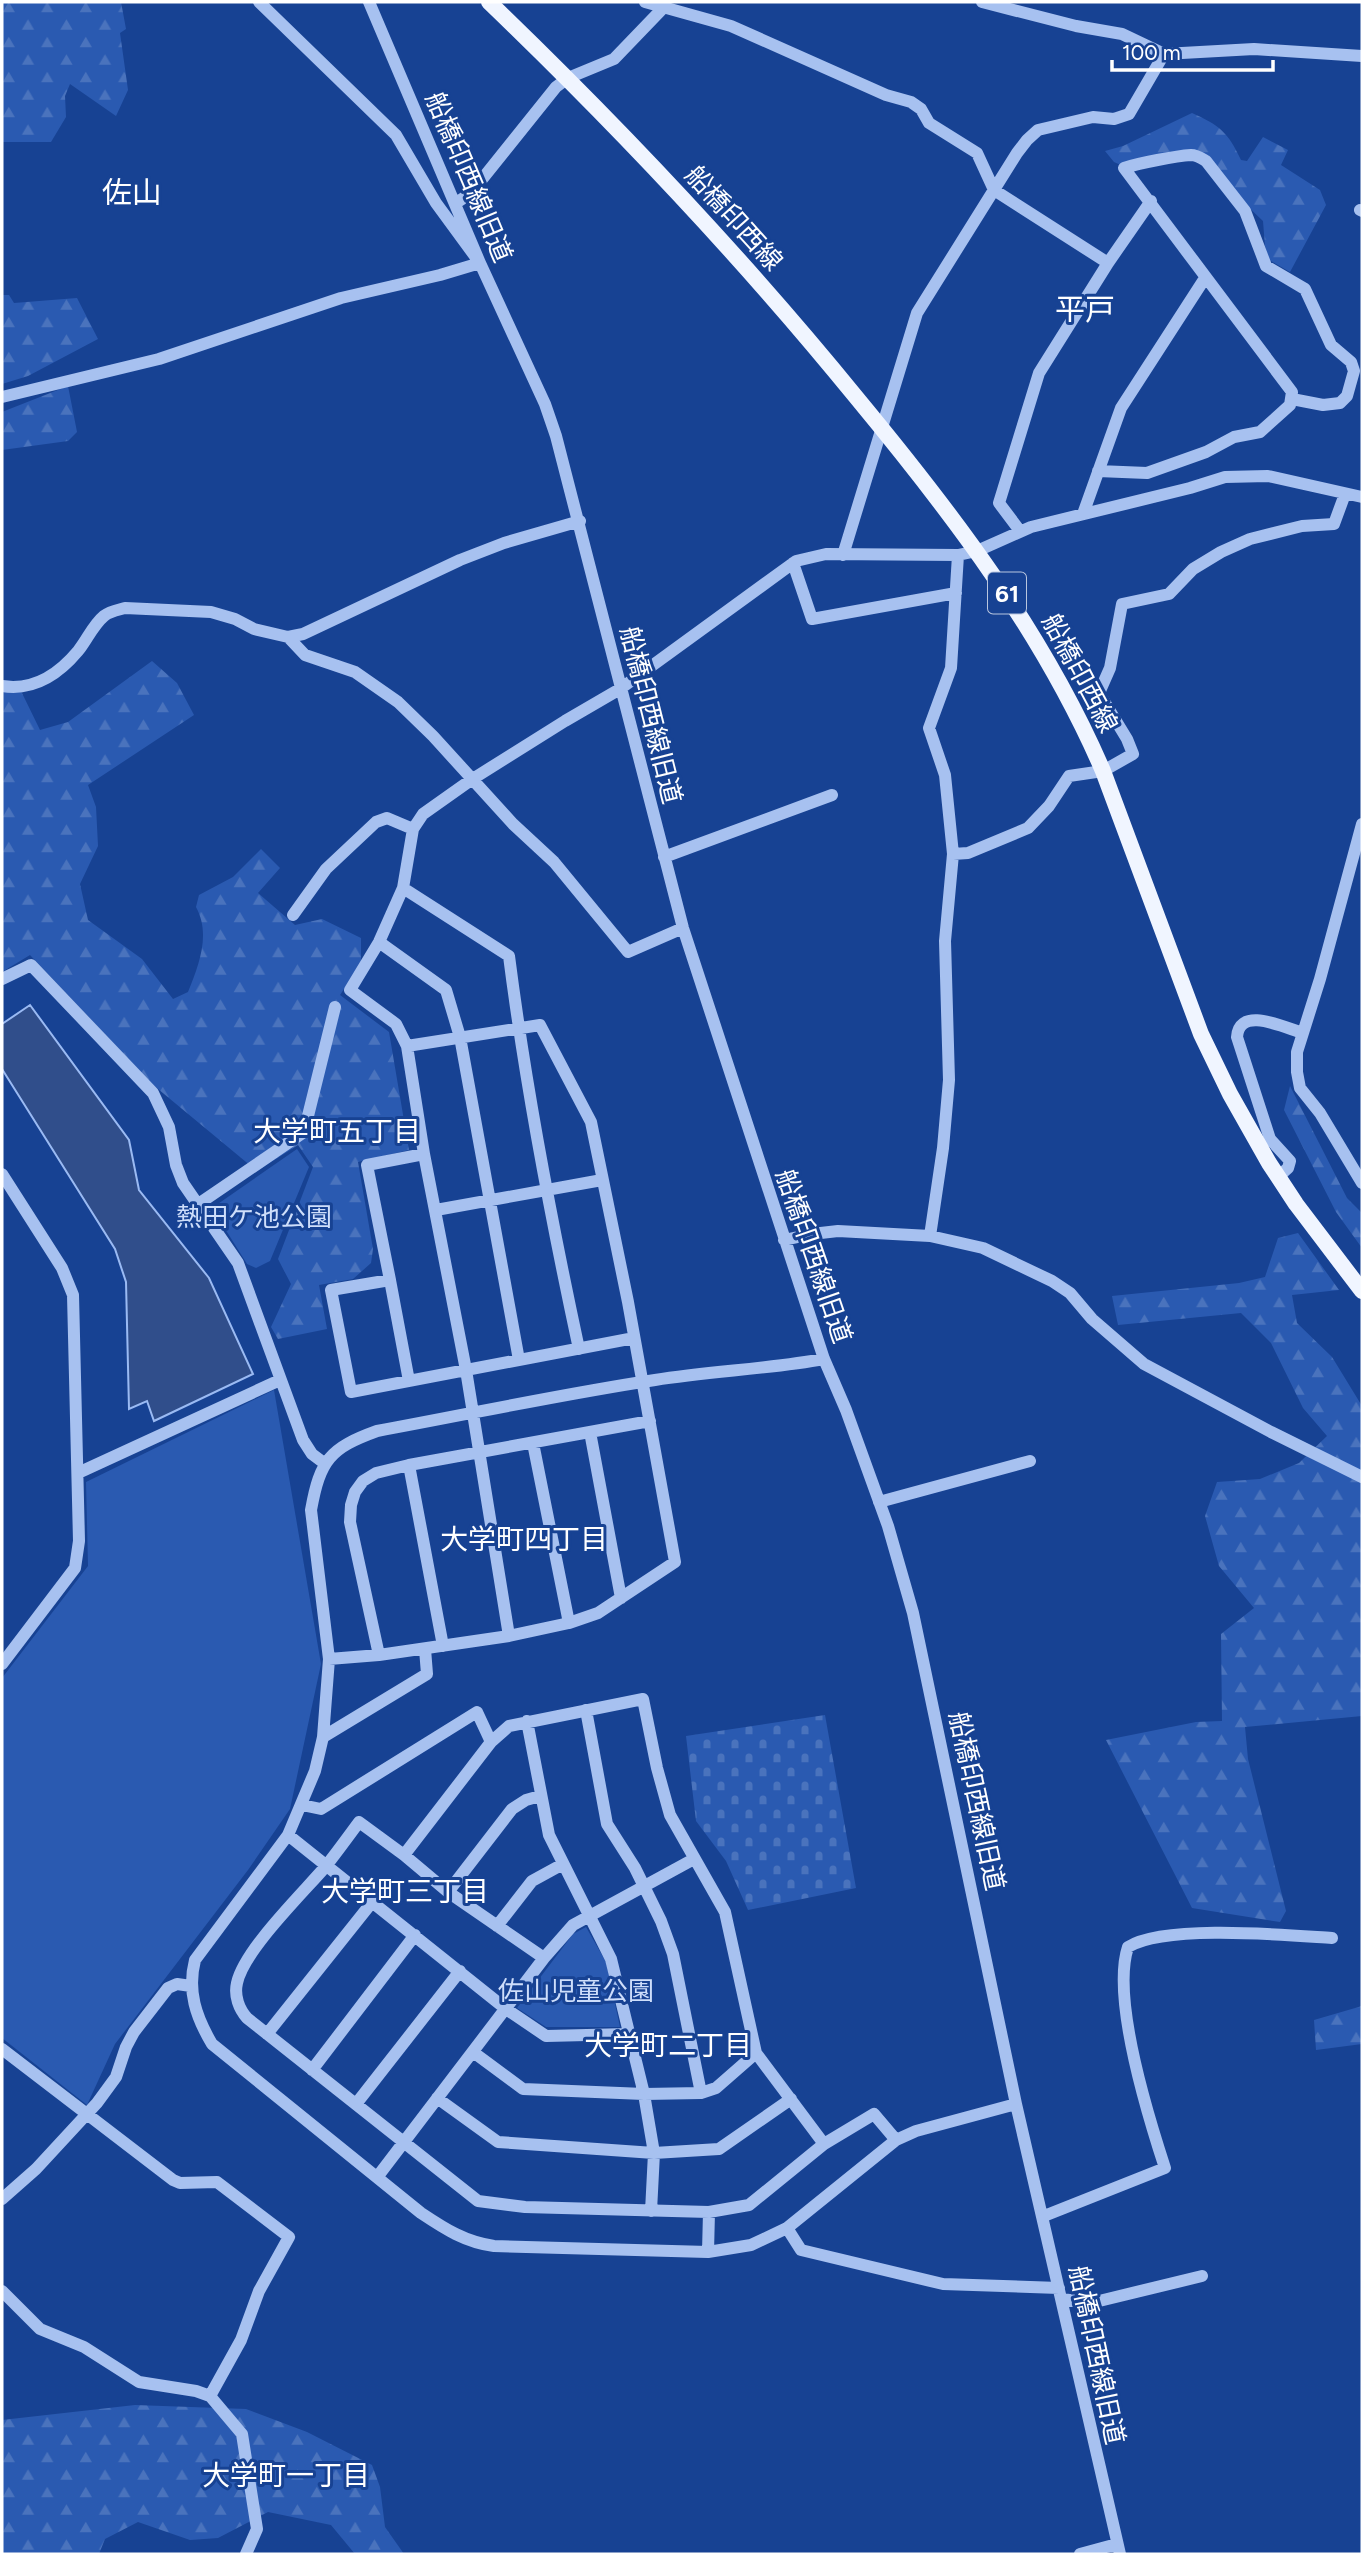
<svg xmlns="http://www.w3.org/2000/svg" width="1364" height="2556" font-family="Figtree,'Noto Sans JP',sans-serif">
<defs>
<pattern id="forest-firs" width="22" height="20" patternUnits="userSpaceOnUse" patternTransform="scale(1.75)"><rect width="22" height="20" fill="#2a5ab1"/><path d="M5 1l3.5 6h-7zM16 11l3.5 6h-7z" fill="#4a73bd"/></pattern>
<pattern id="cemetery-stones" width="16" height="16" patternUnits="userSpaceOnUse" patternTransform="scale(1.75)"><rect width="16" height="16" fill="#2a5ab1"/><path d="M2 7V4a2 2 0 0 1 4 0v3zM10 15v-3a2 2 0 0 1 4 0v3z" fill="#4a73bd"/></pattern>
</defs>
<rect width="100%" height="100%" fill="#174293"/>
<path fill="url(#forest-firs)" d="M 2,2 L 121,2 L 126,29 L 120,33 L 128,90 L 116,116 L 70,84 L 65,96 L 66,117 L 51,142 L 2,142 Z
M 1192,113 C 1219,125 1228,132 1241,160 L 1247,161 L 1263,137 L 1288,150 L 1281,165 L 1320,190 L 1326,205 L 1290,272 L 1269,260 L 1265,246 L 1263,221 L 1242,201 L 1204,154 L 1123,166 L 1114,162 L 1105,151 L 1123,146 Z
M 2,295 L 9,295 L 14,303 L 77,298 L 98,339 L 28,376 L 2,384 Z
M 68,386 L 77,432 L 68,441 L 2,450 L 2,412 Z
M 152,661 L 177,683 L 194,715 L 88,785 L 96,807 L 98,846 L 80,884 L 88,920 L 142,959 L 173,999 L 188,992 C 199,965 211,934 196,907 L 199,895 L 233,877 L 261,849 L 280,868 L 258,893 L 295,925 L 322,919 L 361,938 L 361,963 L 340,995 L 389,1032 L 409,1150 L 358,1162 L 373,1249 L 371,1263 L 353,1279 L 319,1285 L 327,1329 L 278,1339 L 271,1327 L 291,1284 L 278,1259 L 313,1167 L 298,1145 L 257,1171 L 152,1084 L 30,955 L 2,972 L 2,692 L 21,691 L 40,730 L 68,722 Z
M 1290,1086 L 1347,1198 L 1362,1213 L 1362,1248 L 1336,1212 L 1284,1110 Z
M 1298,1233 L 1339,1290 L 1292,1295 L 1297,1323 L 1332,1357 L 1362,1406 L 1362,1716 L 1245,1727 L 1248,1759 L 1286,1911 L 1280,1922 L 1192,1908 L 1106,1740 L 1196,1722 L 1222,1721 L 1221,1634 L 1254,1608 L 1219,1566 L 1205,1516 L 1217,1482 L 1260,1479 L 1299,1463 L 1327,1436 L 1303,1408 L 1271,1343 L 1241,1313 L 1118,1325 L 1112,1296 L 1239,1283 L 1265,1277 L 1278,1238 Z
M 1362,2006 L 1362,2044 L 1316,2050 L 1314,2020 Z
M 135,2405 L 246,2409 L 307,2432 L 372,2465 L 380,2487 L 385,2527 L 404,2554 L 355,2554 L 331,2525 L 268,2512 L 218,2538 L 190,2540 L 138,2522 L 105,2539 L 99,2554 L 2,2554 L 2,2420 Z"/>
<path fill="url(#cemetery-stones)" d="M 825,1715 L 856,1888 L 748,1910 L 726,1861 L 696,1821 L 686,1736 Z"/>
<path fill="#2a5ab1" d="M 297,1149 L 309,1167 L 270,1261 L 256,1268 L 247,1264 L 212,1208 Z
M 274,1390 L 321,1664 L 290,1809 L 248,1870 L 115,2044 L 87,2105 L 2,2038 L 2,1678 L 88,1566 L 86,1482 Z
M 586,1927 L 606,1962 L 620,2027 L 546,2027 L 517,2008 L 573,1934 Z"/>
<path fill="#304e8b" stroke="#9abaf3" stroke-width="2" d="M 30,1005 L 129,1140 L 139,1190 L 209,1278 L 253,1374 L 154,1421 L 147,1401 L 129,1409 L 126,1282 L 115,1249 L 2,1069 L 2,1024 Z"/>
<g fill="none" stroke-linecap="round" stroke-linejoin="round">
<path stroke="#a7c1f0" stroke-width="12" d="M 369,2 L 480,263 L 545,404 L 556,436 L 683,928 L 824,1359 L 846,1410 L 888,1526 L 913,1613 L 1016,2104 L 1120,2554
M 645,2 L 731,26 L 886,95 L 911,102 L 921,109 L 929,123 L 977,153 L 994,190 L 1108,263 L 1039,373 L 999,503 L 1020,531
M 982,2 L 1076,26 L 1122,34 L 1164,54 L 1254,49 L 1362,56
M 456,203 L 471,193 L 556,87 L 568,78 L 614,59 L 665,6
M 1360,210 L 1362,211
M 1108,263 L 1151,201
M 2,397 L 159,359 L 341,298 L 440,275 L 480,263 L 436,203 L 396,135 L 259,2
M 1098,471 L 1147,473 L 1206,452 L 1234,437 L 1260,432 L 1290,405 L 1292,392 L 1124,168 C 1139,163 1176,156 1191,155 C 1197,155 1201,158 1206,161 L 1245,211 L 1266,266 L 1305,289 L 1331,345 L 1351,362 L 1354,371 L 1347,396 L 1340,403 L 1323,405 L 1292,399
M 1083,514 L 1121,408 L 1205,278
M 843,555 L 917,313 L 1017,153 L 1027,140 L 1038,130 L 1093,117 L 1114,119 L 1129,114 L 1164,54
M 793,563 L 812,619 L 956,593
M 288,637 L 305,655 L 355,672 L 398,702 L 433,736 L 513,824 L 554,862 L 628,952 L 683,928
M 2,686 C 33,691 58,675 78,651 C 87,640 93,625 104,616 C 110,611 118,610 125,608 L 211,612 L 235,619 L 254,629 L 288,637 L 303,634 L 460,560 L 504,543 L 580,521
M 1362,824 L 1320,979 L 1297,1052 L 1297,1072 L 1300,1088 L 1320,1113 L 1362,1183
M 953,854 L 968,853 L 1028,828 L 1049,806 L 1069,776 L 1103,771 L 1133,754 L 1127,739 L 1099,693 L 1110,668 L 1122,604 L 1169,594 L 1193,569 L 1221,552 L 1250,539 L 1302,526 L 1334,524 L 1345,494
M 664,857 L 832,795
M 403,888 L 509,956 C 526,1089 551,1219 579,1349
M 293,915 L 326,869 L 376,822 L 387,818 L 413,829
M 379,942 L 446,990 L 460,1037 L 519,1360
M 2,979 L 31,965 L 153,1093 L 169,1127 L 176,1165 L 183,1183 L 238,1263 L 303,1440 L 312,1454 L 324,1463
M 424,1154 L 367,1165 L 390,1280 L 331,1290 L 351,1392 L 634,1338
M 2,1174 L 62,1268 L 73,1295 L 79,1541 L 75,1568 L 2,1664
M 1279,1176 L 1288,1168 L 1290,1161 L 1270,1139 L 1237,1037 C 1239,1005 1285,1028 1303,1033
M 197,1205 L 304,1132 L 335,1007
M 436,1210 L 602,1180
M 930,1236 L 943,1148 L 949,1080 L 945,941 L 953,854 L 945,775 L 929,728 L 951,668 L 958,555
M 784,1240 L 812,1234 L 838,1231 L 930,1236 L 983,1248 L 1052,1281 L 1070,1293 L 1092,1319 L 1144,1364 L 1271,1432 L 1362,1477
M 390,1280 L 409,1381
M 824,1359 C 769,1369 712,1371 655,1380 C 562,1394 470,1414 377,1431 C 330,1448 320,1460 311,1510 L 329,1659 L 323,1737 L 315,1771 L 288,1835 L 195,1960 C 187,1991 196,2017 212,2044 L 421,2213 C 445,2229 465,2242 494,2246 L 708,2252 L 751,2245 L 787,2228 L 896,2140 L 916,2131 L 1016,2104
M 590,1432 L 621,1598
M 533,1443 L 569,1623
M 409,1465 L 443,1646
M 78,1473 L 280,1380
M 879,1502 L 1030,1461
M 509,1636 L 466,1370 L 424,1154 L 407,1046 L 396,1024 L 350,990 L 379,942 L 403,888 L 413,829 L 423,814 L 471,780 L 565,721 L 620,689 L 796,561 L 826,554 L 958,555 L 977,551 L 1031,527 L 1190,488 L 1225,477 L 1268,476 L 1362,497
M 379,1655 L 350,1522 L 351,1505 L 355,1492 L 363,1481 L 376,1473 L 409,1465 L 650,1421
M 329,1659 L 379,1655 L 509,1636 L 569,1623 L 598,1613 L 675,1562 L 628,1302 L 591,1122 L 540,1025 L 407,1046
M 586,1710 L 607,1824 L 635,1868 L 661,1921 L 673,1954 L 701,2093 L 716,2088 L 756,2053
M 527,1721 L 549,1835 L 611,1959 L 644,2094 L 654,2153 L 651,2211
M 323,1737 L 427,1674 L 425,1649
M 302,1805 L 321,1809 L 477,1712 L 491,1742
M 288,1835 L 506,2009 L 546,2036 L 628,2034
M 404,1855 L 491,1742 L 509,1726 L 643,1699 L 657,1768 L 670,1815 L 725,1912 L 756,2053 L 824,2144 L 874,2114 L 896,2140
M 448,1892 L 512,1809 L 526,1800 L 540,1796
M 497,1926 L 532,1881 L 563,1864
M 544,1958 L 448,1892 L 404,1855 L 359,1822 C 348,1837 337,1852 326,1866 C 303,1893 244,1950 237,1983 C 234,1996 239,2009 247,2018 L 478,2201 L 525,2207 L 709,2212 L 749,2205 L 824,2144
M 267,2034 L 373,1901
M 2,2049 L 173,2180 L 180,2183 L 217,2182 L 289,2237 L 259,2291 L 241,2340 L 210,2396 L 196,2391 L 139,2382 L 84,2347 L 40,2329 L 2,2291
M 473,2052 L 523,2089 L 644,2094 L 701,2093
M 312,2070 L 415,1935
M 437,2098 L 498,2142 L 654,2153 L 719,2149 L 791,2099
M 356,2104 L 460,1971
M 378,2176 L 544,1958 L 573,1925 L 694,1859
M 2,2199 L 36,2169 L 97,2103 L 116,2077 L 126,2047 L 134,2032 L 168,1988 L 177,1984 L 191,1986
M 1044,2216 L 1165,2168 C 1148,2116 1111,1998 1128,1947 C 1165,1924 1285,1935 1332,1938
M 787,2228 L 801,2250 L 943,2284 L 1059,2288
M 708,2252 L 709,2212
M 1062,2299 L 1091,2303 L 1202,2276
M 210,2396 L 242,2434 L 257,2529 L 246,2554
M 1080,2554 L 1117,2544"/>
<path stroke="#f0f5ff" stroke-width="16" d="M 489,2 C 619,127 742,257 856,397 C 952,513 1043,632 1103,771 L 1201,1034 L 1230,1094 L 1269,1163 L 1296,1204 L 1362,1291"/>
</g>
<g text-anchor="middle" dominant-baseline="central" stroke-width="6" stroke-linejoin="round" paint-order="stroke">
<rect fill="#174293" stroke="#b9c6df" stroke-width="2" x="988" y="572.5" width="38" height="41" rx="5"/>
<g font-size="24" font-weight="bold" fill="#fff">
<text x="1007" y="593">61</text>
</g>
<g font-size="26" fill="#fff" stroke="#174293">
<text transform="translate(469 177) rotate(67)">船橋印西線旧道</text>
<text transform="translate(734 218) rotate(48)">船橋印西線</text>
<text transform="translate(1080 673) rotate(62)">船橋印西線</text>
<text transform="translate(651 715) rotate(76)">船橋印西線旧道</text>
<text transform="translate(814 1256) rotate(71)">船橋印西線旧道</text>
<text transform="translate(977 1801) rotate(78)">船橋印西線旧道</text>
<text transform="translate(1097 2355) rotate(78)">船橋印西線旧道</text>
</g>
<g font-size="26" fill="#cedefb" stroke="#174293">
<text x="254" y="1217">熱田ケ池公園</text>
<text x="576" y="1991">佐山児童公園</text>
</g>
<g font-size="28" fill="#fff" stroke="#174293">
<text x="337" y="1131">大学町五丁目</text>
<text x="524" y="1539">大学町四丁目</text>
<text x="405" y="1891">大学町三丁目</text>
<text x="668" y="2045">大学町二丁目</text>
<text x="286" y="2475">大学町一丁目</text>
</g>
<g font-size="30" fill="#fff" stroke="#174293">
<text x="132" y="192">佐山</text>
<text x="1085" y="309">平戸</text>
</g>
</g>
<rect width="1364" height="2556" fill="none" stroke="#ffffff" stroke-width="7"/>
<path d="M1112 60v10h161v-10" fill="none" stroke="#ffffff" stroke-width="3.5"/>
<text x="1122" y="60" font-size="21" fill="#ffffff" stroke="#174293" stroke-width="5" paint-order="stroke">100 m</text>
</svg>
